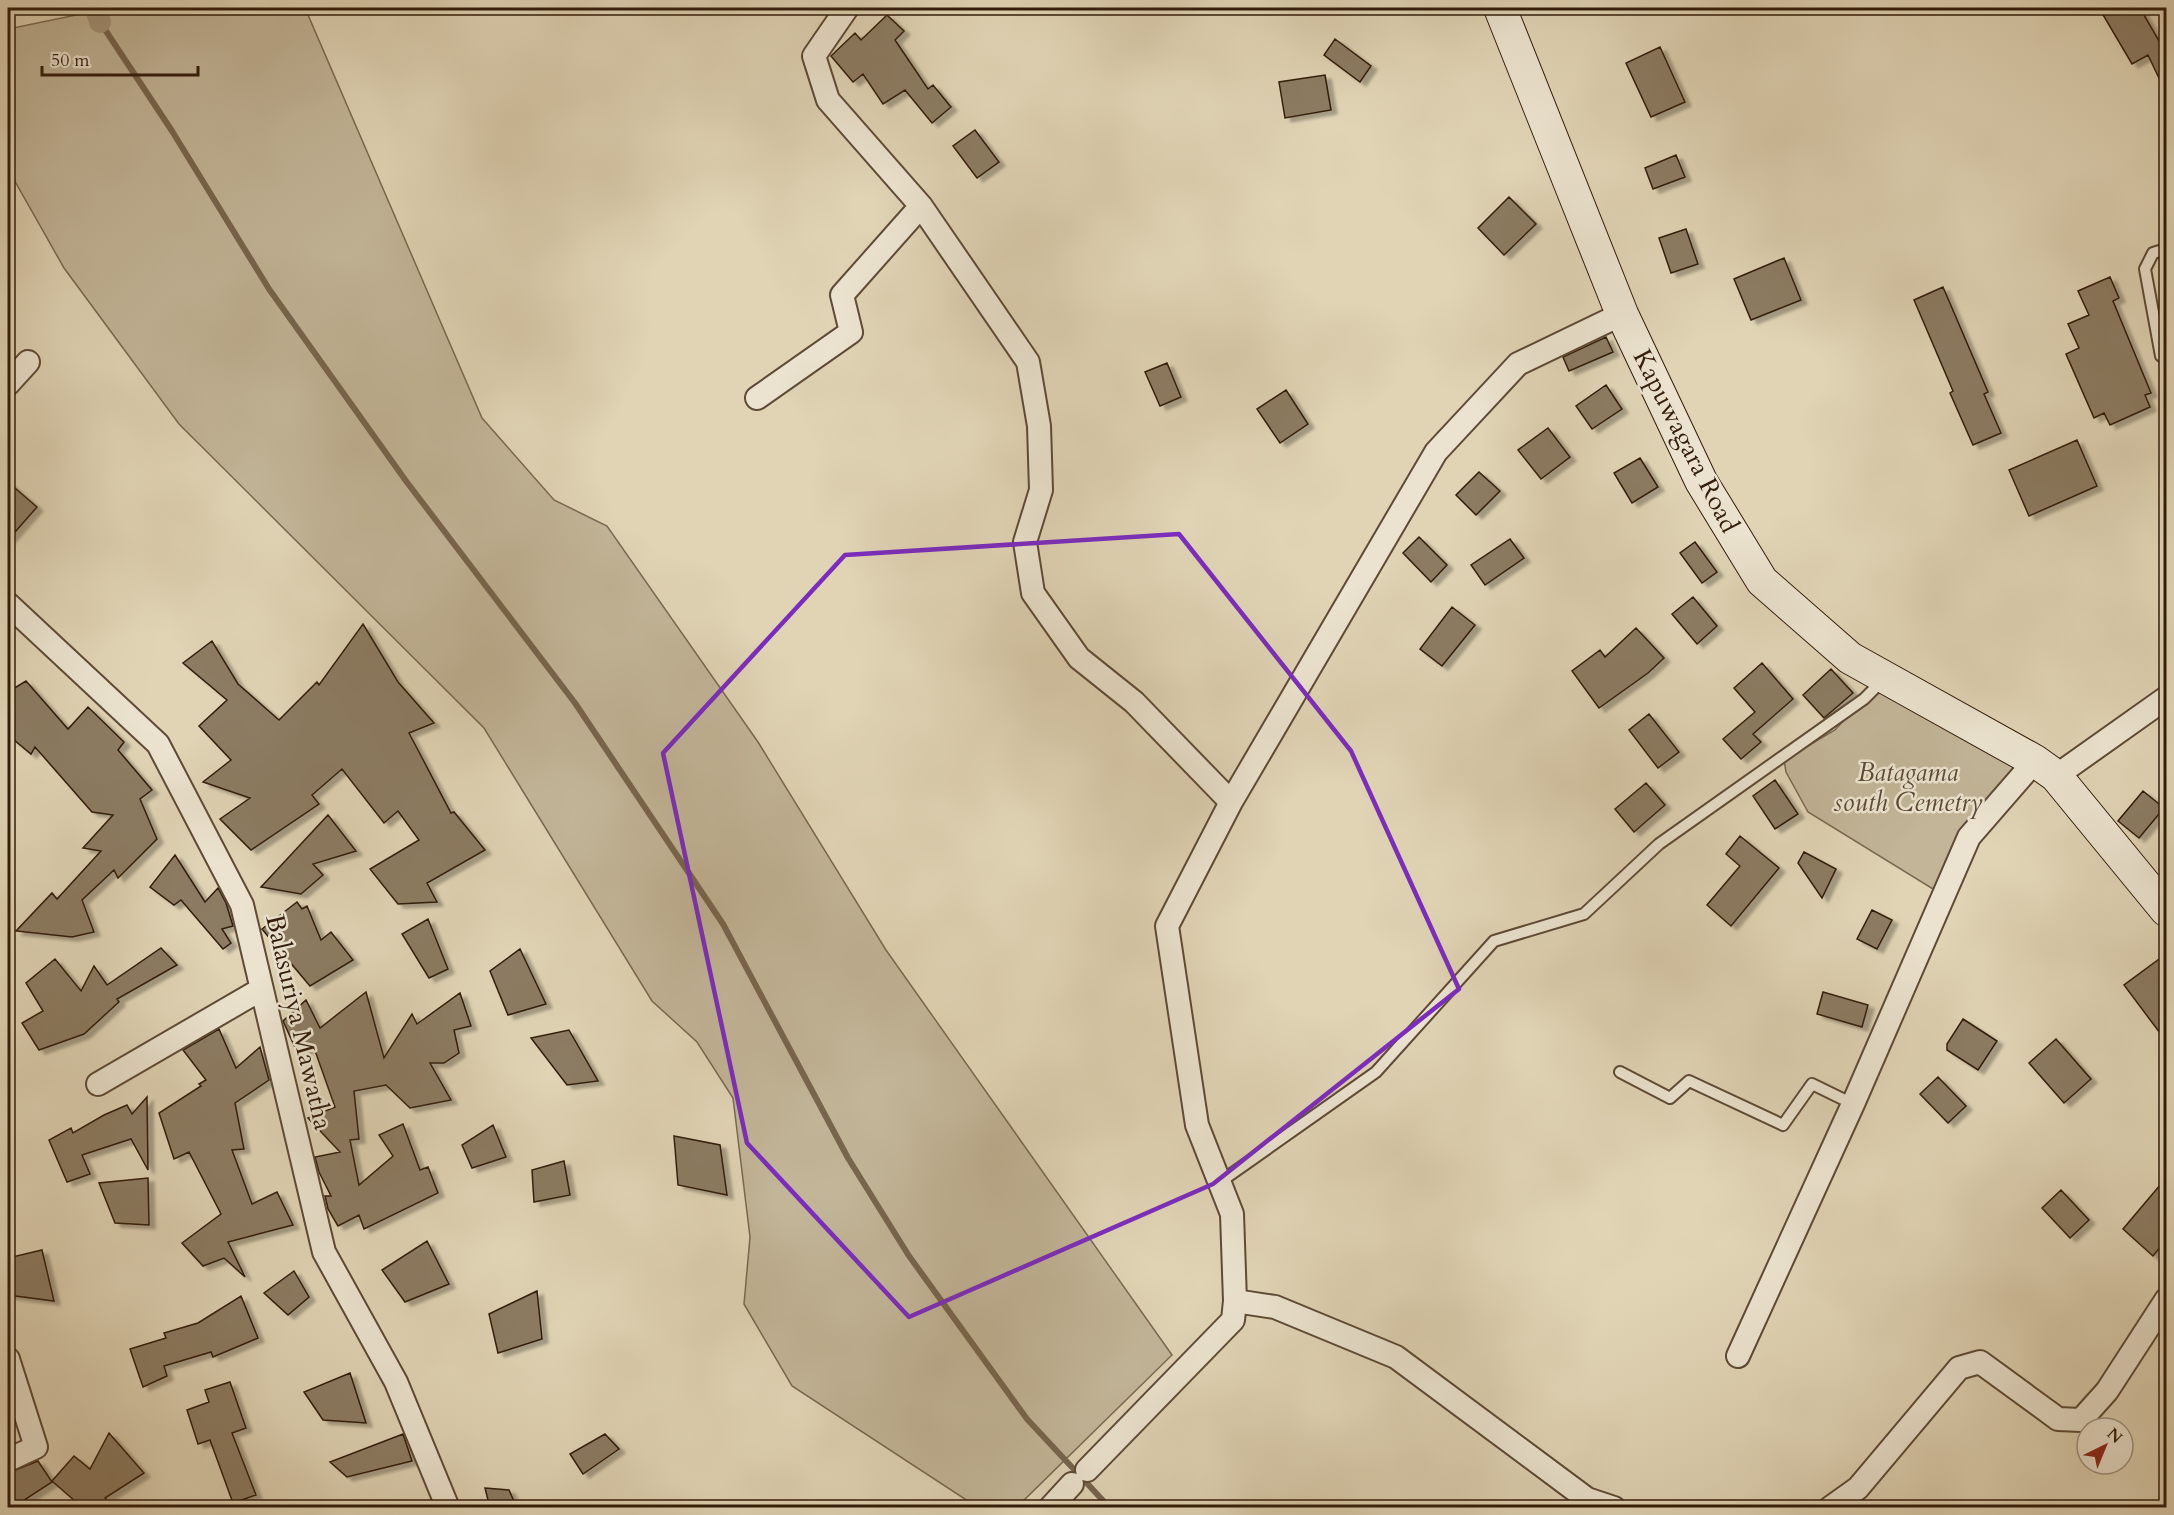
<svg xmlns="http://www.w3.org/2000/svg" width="2174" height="1515" font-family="Cardo,serif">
<defs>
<filter id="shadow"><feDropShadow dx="6" dy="4" stdDeviation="1.5" flood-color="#0004"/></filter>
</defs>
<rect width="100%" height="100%" fill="#e0d4b5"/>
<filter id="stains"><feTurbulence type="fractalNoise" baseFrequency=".00333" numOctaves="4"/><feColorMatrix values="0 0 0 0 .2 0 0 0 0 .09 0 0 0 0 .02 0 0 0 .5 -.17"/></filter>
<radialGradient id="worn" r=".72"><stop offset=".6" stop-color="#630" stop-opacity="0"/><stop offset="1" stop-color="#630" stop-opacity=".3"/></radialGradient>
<path fill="#c2b598" stroke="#7a6852" stroke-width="1.5" d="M 110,8 L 305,8 L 482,418 L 554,500 L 607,526 L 758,742 L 886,950 L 1172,1355 L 1023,1501 L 1003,1507 L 977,1507 L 792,1386 L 744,1304 L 750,1237 L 733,1098 L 697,1042 L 652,1001 L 484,728 L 179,424 L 64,268 L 8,169 L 8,29 Z
M 1878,684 L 2023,771 L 1933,889 L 1808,812 L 1786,772 L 1784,760 L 1835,730 Z"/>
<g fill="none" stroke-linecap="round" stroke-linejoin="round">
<path stroke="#77654e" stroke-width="6" d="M 100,22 L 172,131 L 269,289 L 406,481 L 575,703 L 723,924 L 848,1158 L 909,1256 L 1027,1419 L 1110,1508"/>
<path stroke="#a5957b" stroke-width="22" d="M 96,8 L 100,22"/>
</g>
<path fill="#8c7c63" stroke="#321c0b" stroke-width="1.5" filter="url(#shadow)" d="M 2099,8 L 2140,8 L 2166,53 L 2166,93 L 2148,55 L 2132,64 Z
M 887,15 L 904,31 L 895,40 L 928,89 L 933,85 L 951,107 L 932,123 L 905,90 L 883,104 L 863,74 L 853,82 L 831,56 L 855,33 L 861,40 Z
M 1335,39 L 1371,66 L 1360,82 L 1324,55 Z
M 1660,47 L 1685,102 L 1651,117 L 1626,63 Z
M 1325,75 L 1331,110 L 1285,118 L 1279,82 Z
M 975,130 L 999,162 L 977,178 L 953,146 Z
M 1676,155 L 1685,177 L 1653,189 L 1645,168 Z
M 1509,197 L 1536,224 L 1504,255 L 1478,228 Z
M 1686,229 L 1698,264 L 1671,273 L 1659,238 Z
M 1784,258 L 1801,300 L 1751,320 L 1734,279 Z
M 2110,277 L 2119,298 L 2113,301 L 2151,393 L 2145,395 L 2150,407 L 2110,425 L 2104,413 L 2094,418 L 2066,354 L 2079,348 L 2068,324 L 2089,315 L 2078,291 Z
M 1943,287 L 1988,392 L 1984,394 L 2001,433 L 1973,445 L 1950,393 L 1953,391 L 1914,300 Z
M 1606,337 L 1613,352 L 1569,371 L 1563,357 Z
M 1167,363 L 1181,397 L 1160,406 L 1145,372 Z
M 1606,385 L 1622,409 L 1592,429 L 1576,406 Z
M 1286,390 L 1308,424 L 1280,443 L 1257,409 Z
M 1548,428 L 1570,457 L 1541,479 L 1518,450 Z
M 2077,440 L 2097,486 L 2029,516 L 2009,470 Z
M 1640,458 L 1658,487 L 1632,503 L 1614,473 Z
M 1479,472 L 1500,491 L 1476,515 L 1456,495 Z
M 8,482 L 37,507 L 8,540 Z
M 1419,537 L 1447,565 L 1431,582 L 1403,553 Z
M 1510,539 L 1524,558 L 1485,585 L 1471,565 Z
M 1695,542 L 1717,572 L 1702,583 L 1680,553 Z
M 1693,597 L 1717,626 L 1697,644 L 1672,614 Z
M 1452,607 L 1475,625 L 1442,666 L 1420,649 Z
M 363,624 L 398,682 L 434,723 L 409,733 L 451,813 L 454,812 L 485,850 L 427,883 L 437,902 L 398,904 L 370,869 L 419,840 L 398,811 L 384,823 L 342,769 L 312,795 L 319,804 L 251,850 L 220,819 L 250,798 L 203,782 L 231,760 L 199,726 L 227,700 L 183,663 L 212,641 L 238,684 L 279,720 L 317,682 L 319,685 Z
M 1636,628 L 1664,658 L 1648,673 L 1599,708 L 1572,671 L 1600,650 L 1605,657 Z
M 1762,663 L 1793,699 L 1753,734 L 1761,742 L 1741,759 L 1723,739 L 1755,712 L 1734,688 Z
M 1831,669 L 1853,693 L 1824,718 L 1803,695 Z
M 26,681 L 68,729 L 88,707 L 124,742 L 118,750 L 152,790 L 140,799 L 157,839 L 118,878 L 114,870 L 82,900 L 94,932 L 72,937 L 16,931 L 52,893 L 57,899 L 101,851 L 83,848 L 113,815 L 92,812 L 35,747 L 31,754 L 8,735 L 8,692 Z
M 1649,714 L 1679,752 L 1658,768 L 1629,730 Z
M 1775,780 L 1798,814 L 1775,829 L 1753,796 Z
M 1646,783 L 1665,805 L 1634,832 L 1615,809 Z
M 2143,791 L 2164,808 L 2139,838 L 2118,821 Z
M 328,815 L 356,851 L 313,864 L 323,875 L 301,894 L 261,887 Z
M 1740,836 L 1779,868 L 1731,926 L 1707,905 L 1740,866 L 1726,854 Z
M 1804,852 L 1836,869 L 1822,898 L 1798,863 Z
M 175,855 L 205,902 L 218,888 L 226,903 L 233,926 L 222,929 L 231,943 L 223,949 L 181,900 L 174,905 L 150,887 Z
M 297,902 L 302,909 L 307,906 L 321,940 L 331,932 L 353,960 L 310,986 L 262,929 Z
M 1872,910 L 1892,920 L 1877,949 L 1857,939 Z
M 428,919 L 448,969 L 429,978 L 402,934 Z
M 161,948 L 177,965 L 117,999 L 119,1002 L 84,1034 L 39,1050 L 22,1023 L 43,1011 L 26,983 L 55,959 L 81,991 L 94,966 L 107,985 Z
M 520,949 L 546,1004 L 508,1015 L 490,971 Z
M 2166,954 L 2166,1041 L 2124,985 Z
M 366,992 L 384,1058 L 412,1014 L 417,1024 L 460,993 L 471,1026 L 454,1030 L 459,1053 L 444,1063 L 430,1063 L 451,1100 L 410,1108 L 386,1085 L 354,1091 L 359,1139 L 350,1140 L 359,1185 L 393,1156 L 379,1135 L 403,1124 L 420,1170 L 428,1167 L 438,1193 L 364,1229 L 359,1215 L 338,1226 L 328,1209 L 325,1196 L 331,1196 L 319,1172 L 315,1157 L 340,1152 L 308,1118 L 335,1107 L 313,1045 L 298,1054 L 283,1021 L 306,1000 L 320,1028 Z
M 1823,992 L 1868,1005 L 1862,1027 L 1817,1014 Z
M 1963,1019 L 1997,1041 L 1978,1070 L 1947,1050 L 1947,1044 Z
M 219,1029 L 236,1068 L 260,1047 L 269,1080 L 235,1103 L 244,1149 L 232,1150 L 252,1204 L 277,1192 L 293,1225 L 228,1242 L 245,1277 L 224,1258 L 203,1266 L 182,1243 L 221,1214 L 189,1152 L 174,1159 L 159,1113 L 201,1086 L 199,1084 L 206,1080 L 183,1050 Z
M 569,1030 L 598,1081 L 567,1085 L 531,1038 Z
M 2056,1039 L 2091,1079 L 2064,1103 L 2029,1063 Z
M 1938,1077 L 1966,1106 L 1948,1123 L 1920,1094 Z
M 147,1097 L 148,1170 L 131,1139 L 82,1155 L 90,1174 L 67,1182 L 49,1140 L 71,1128 L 73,1133 L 104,1115 L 127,1105 L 132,1114 Z
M 493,1125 L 506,1157 L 472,1168 L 462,1145 Z
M 674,1136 L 720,1145 L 727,1195 L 678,1185 Z
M 564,1161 L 570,1195 L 534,1202 L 532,1170 Z
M 148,1178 L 149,1225 L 115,1223 L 99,1183 Z
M 2166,1178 L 2166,1240 L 2153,1256 L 2123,1229 Z
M 2061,1190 L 2089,1220 L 2070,1238 L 2042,1208 Z
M 427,1241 L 449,1284 L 405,1302 L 382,1270 Z
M 42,1250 L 54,1301 L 8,1295 L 8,1258 Z
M 294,1271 L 309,1297 L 288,1315 L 264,1293 Z
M 537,1291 L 542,1339 L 498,1353 L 489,1314 Z
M 241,1296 L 258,1338 L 213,1357 L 211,1352 L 164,1366 L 167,1376 L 143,1387 L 130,1349 L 166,1338 L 164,1333 L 198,1323 Z
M 350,1373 L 366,1423 L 323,1420 L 304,1392 Z
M 230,1382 L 246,1428 L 232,1433 L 256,1495 L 233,1503 L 210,1440 L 198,1444 L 187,1410 L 209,1402 L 205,1390 Z
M 109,1433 L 144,1473 L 105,1498 L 114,1508 L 83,1508 L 52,1481 L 74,1456 L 90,1469 Z
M 403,1434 L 412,1461 L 347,1477 L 330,1462 Z
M 605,1434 L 619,1449 L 583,1474 L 570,1454 Z
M 38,1461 L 52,1482 L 12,1508 L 8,1508 L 8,1473 Z
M 485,1488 L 509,1490 L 517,1508 L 490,1508 Z"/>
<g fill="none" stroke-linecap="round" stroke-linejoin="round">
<defs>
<path id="lane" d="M 2161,356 L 2145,269 L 2153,253 L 2166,249
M 1620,1072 L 1670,1098 L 1689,1081 L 1783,1125 L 1812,1084 L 1853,1104
M 1220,1182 L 1376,1072 L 1494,941 L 1584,914 L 1659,844 L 1864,699 L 1883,680"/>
<path id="street" d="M 847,8 L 814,56 L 828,100 L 921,206 L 1028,362 L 1039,426 L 1041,490 L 1025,542 L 1033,593 L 1079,658 L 1134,702 L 1231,802
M 8,384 L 28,362
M 757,398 L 851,332 L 842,295 L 921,206
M 8,604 L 158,744 L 242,905 L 324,1252 L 396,1382 L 448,1508
M 2056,776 L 2166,698
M 98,1084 L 260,990
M 1235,1301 L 1275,1307 L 1396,1357 L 1587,1499 L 1614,1508
M 1738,1356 L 1853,1104 L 1969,837 L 2035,761
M 8,1359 L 36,1447 L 8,1460
M 1087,1470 L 1233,1320 L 1235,1301 L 1232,1214 L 1197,1125 L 1167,926 L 1231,802 L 1436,452 L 1518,364 L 1622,314
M 1050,1508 L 1072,1484
M 1830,1508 L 1858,1488 L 1959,1368 L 1980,1362 L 2058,1419 L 2081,1420 L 2107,1391 L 2166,1300"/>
<path id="secondary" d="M 1500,8 L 1622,314 L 1701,481 L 1762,581 L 1850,658 L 2035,761 L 2056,776 L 2166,910"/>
</defs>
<use href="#lane" stroke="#5e4a36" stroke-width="14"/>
<use href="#street" stroke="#5e4a36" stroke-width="26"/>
<use href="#secondary" stroke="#321c0b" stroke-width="34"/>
<use href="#lane" stroke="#ebe3cf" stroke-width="10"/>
<use href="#street" stroke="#ebe3cf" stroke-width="22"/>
<use href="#secondary" stroke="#ebe3cf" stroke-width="32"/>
</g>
<path fill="none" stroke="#7b2cbf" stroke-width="4.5" stroke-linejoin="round" d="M 1179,534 L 1351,751 L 1459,989 L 1213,1184 L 909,1317 L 747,1143 L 663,753 L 845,555 Z"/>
<g text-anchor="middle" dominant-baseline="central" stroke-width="5" stroke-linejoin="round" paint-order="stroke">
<g font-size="26" fill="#321c0b" stroke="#ebe3cf">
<text transform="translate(1686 441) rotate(63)">Kapuwagara Road</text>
<text transform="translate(299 1022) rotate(77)">Balasuriya Mawatha</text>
</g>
<g font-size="26" font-style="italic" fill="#5d4a35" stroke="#ebe3cf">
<text x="1908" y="772">Batagama<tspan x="1908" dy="30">south Cemetry</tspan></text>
</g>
</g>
<rect width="2174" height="1515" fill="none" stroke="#e0d4b5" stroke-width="30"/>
<rect x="9" y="9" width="2156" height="1497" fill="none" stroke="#321c0b" stroke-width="3"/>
<rect x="15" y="15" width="2144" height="1485" fill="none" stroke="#321c0b" stroke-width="1.5"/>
<g transform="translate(2105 1446) rotate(43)"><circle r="28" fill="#ebe3cf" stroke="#a19381" stroke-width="1.5"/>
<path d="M0-4.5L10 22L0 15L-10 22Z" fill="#8f2418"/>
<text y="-9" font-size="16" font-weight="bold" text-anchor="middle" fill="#321c0b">N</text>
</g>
<path d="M42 66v9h156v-9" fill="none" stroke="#321c0b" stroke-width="3"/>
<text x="51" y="66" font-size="18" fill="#321c0b" stroke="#ebe3cf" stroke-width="4.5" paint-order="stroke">50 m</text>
<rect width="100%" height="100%" filter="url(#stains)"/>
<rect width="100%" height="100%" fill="url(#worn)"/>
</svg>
